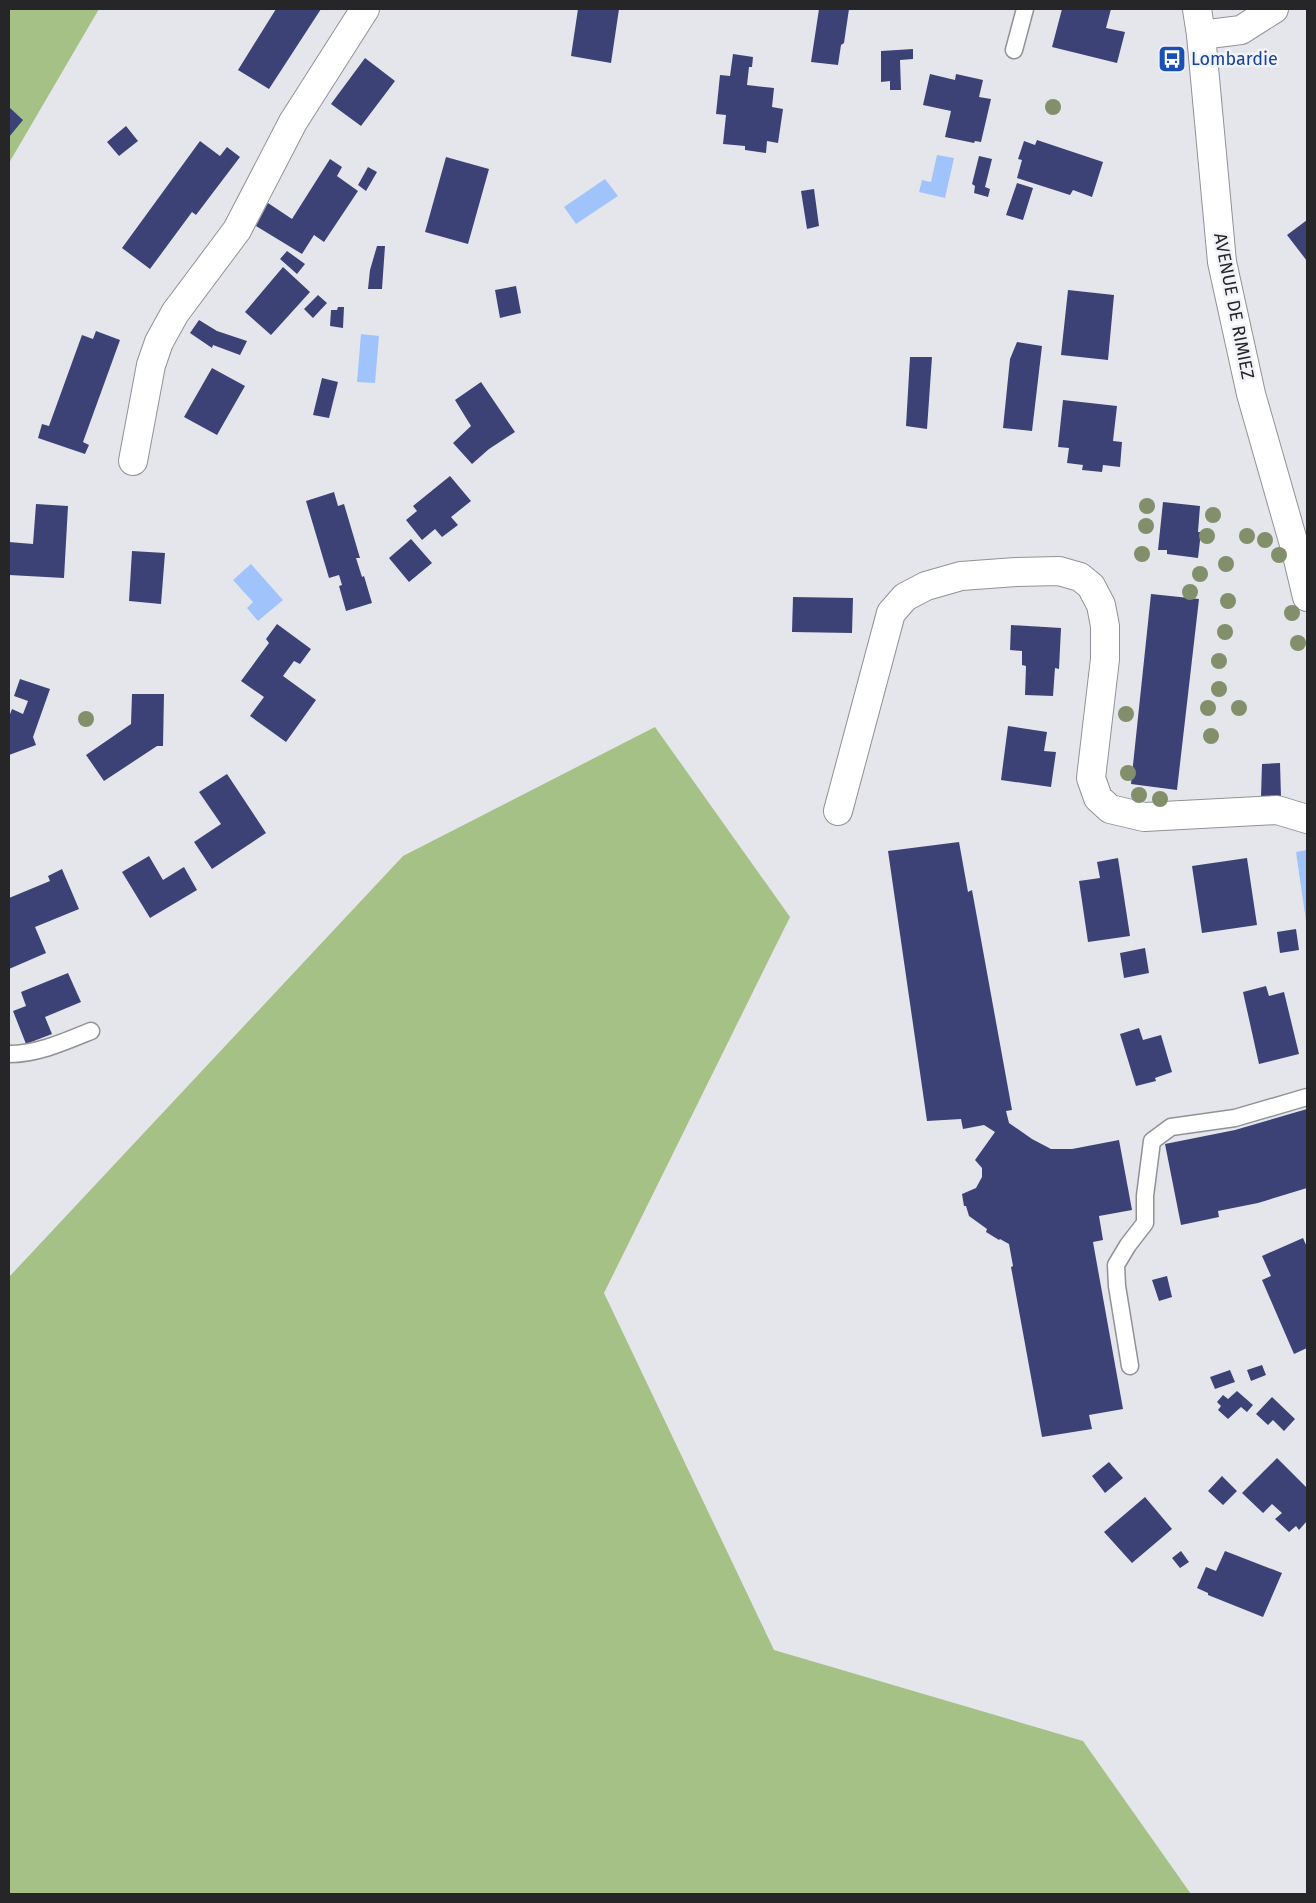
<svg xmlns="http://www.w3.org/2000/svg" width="1316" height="1903" font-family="'Fira Sans',sans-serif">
<rect width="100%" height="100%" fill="#e5e6ec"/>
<path fill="#a6c185" d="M 9,9 L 99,9 L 9,163 Z
M 655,727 L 790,917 L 604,1293 L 774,1650 L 1083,1741 L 1191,1894 L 9,1894 L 9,1277 L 403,856 Z"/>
<path fill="#a1c3fb" d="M 937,155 L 954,158 L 945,198 L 919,192 L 922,180 L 931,182 Z
M 605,179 L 618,196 L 576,224 L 564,207 Z
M 361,334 L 379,336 L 375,383 L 357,382 Z
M 251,564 L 283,600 L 258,621 L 247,608 L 253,602 L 233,580 Z
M 1307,850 L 1307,921 L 1306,921 L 1296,852 Z"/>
<path fill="#3d4276" d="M 276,9 L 321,9 L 269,89 L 238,70 Z
M 578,9 L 619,9 L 611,63 L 571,56 Z
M 819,9 L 849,9 L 844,43 L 841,45 L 838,65 L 811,62 Z
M 1062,9 L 1111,9 L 1106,28 L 1125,32 L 1117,63 L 1052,47 Z
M 913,49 L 913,59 L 900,60 L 901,90 L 890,90 L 890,81 L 881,82 L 881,51 Z
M 733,54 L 753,57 L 752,67 L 749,67 L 747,85 L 774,88 L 772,107 L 783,109 L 778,143 L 767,141 L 766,153 L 745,150 L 745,146 L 723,144 L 726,115 L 716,114 L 720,75 L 730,76 Z
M 365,58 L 395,81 L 361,126 L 331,104 Z
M 930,74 L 955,80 L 956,74 L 983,80 L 979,97 L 991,99 L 981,142 L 975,141 L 974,143 L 945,137 L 951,111 L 923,105 Z
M 10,108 L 23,120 L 9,137 L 9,109 Z
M 126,126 L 138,141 L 119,156 L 107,142 Z
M 1037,140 L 1103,162 L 1092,197 L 1073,190 L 1070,195 L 1017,178 L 1022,160 L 1018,159 L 1024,141 L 1035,145 Z
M 200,141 L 220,156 L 227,147 L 240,157 L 196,215 L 192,212 L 150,269 L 122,248 Z
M 979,156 L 992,159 L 985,187 L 990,189 L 988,197 L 974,193 L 975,186 L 972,184 Z
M 446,157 L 489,169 L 468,244 L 425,232 Z
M 330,159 L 342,167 L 337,176 L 358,191 L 324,242 L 314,235 L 302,254 L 256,226 L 268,203 L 292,219 Z
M 368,167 L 377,172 L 366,191 L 358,185 Z
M 1017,183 L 1033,188 L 1023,220 L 1006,215 Z
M 814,189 L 819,226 L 807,229 L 801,191 Z
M 1307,220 L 1307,261 L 1287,235 Z
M 377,246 L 385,246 L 382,289 L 368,289 L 370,270 Z
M 287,251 L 305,264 L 297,274 L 280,259 Z
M 283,267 L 310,292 L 271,335 L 245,312 Z
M 516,286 L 521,313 L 500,318 L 495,290 Z
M 1068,290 L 1114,295 L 1108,360 L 1061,355 Z
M 318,295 L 327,303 L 313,318 L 304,309 Z
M 338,307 L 344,307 L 343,328 L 330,326 L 331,310 L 337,310 Z
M 199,320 L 217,331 L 247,341 L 240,355 L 213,345 L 212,348 L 190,333 Z
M 96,331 L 120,340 L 83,442 L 89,445 L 85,454 L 38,438 L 42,424 L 49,426 L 82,335 L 93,339 Z
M 1017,342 L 1042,346 L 1032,431 L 1003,428 L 1010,359 Z
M 910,357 L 932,357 L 927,429 L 906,426 Z
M 212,368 L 245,386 L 217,435 L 184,417 Z
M 322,378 L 338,382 L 329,418 L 313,415 Z
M 481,382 L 515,432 L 489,449 L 472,464 L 453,443 L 471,426 L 455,400 Z
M 1063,400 L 1117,406 L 1113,441 L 1122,442 L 1120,467 L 1103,465 L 1102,472 L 1082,470 L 1083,465 L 1067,463 L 1069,448 L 1058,447 Z
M 450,476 L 471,501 L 451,517 L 458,525 L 442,537 L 435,529 L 422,540 L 406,520 L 417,511 L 413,506 Z
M 334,492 L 338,506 L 344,504 L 360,558 L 356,558 L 362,577 L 364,576 L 372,603 L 346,611 L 339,586 L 342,585 L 339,575 L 329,578 L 306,501 Z
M 1163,502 L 1200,506 L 1198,532 L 1201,532 L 1198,558 L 1167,554 L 1167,550 L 1158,550 Z
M 36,504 L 68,506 L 64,578 L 9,575 L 9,542 L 33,544 Z
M 411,539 L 432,563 L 409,582 L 389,558 Z
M 132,551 L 165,553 L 161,604 L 129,601 Z
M 1151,594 L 1199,599 L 1177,790 L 1131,784 Z
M 793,597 L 853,598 L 852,633 L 792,632 Z
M 277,624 L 311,649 L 300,664 L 294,661 L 283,676 L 316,700 L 286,742 L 250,716 L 264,697 L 241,681 L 269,643 L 266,639 Z
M 1011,625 L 1061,628 L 1059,669 L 1055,668 L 1053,696 L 1025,695 L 1026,666 L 1022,665 L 1022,651 L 1010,650 Z
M 20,679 L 50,689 L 33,737 L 36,745 L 9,755 L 9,717 L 12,709 L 23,714 L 28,701 L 14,696 Z
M 132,694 L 164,694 L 163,746 L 157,746 L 104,781 L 86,755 L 131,724 Z
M 1008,726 L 1047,732 L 1044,751 L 1056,752 L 1051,787 L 1001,780 Z
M 1280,763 L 1281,797 L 1261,797 L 1262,764 Z
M 227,774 L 266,833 L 212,869 L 194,842 L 221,824 L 199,792 Z
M 959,842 L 968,892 L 972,890 L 1012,1110 L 1006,1111 L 1009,1123 L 1032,1139 L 1051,1149 L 1072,1149 L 1119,1140 L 1132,1210 L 1099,1216 L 1103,1240 L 1093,1242 L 1123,1409 L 1089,1415 L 1092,1429 L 1042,1437 L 1011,1267 L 1013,1266 L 1009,1244 L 1000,1239 L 999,1240 L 986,1232 L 987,1229 L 969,1216 L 966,1206 L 964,1206 L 962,1194 L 976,1188 L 982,1177 L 982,1168 L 975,1160 L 995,1132 L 984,1125 L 963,1129 L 961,1119 L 927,1121 L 888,851 Z
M 149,856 L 163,880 L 184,867 L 197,890 L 150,918 L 122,872 Z
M 1118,858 L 1130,936 L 1088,942 L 1079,881 L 1100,878 L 1097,862 Z
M 1247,858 L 1257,925 L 1202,933 L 1192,866 Z
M 62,869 L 79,909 L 35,927 L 46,953 L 9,969 L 9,898 L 50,881 L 48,876 Z
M 1296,929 L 1299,950 L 1280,953 L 1277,932 Z
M 1145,948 L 1149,973 L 1124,978 L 1120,953 Z
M 68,973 L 81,1002 L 45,1017 L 52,1034 L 26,1044 L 13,1011 L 26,1006 L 21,992 Z
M 1266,986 L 1269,996 L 1284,992 L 1299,1054 L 1259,1064 L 1243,992 Z
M 1139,1028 L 1143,1040 L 1161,1035 L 1172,1072 L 1155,1078 L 1156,1081 L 1136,1086 L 1120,1034 Z
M 1307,1109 L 1307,1188 L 1258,1203 L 1218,1211 L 1219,1217 L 1181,1225 L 1165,1144 L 1235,1130 Z
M 1303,1238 L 1307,1247 L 1307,1348 L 1294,1354 L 1262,1280 L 1271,1276 L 1262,1256 Z
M 1167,1276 L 1172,1297 L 1159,1301 L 1152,1280 Z
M 1262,1365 L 1266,1375 L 1251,1381 L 1247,1370 Z
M 1230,1370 L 1235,1382 L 1215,1389 L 1210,1377 Z
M 1237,1391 L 1253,1405 L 1247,1412 L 1241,1407 L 1228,1419 L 1218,1410 L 1221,1406 L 1217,1402 L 1223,1395 L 1228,1399 Z
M 1272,1397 L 1295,1419 L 1284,1431 L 1273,1420 L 1268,1425 L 1256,1414 Z
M 1277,1458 L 1307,1488 L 1307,1521 L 1299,1530 L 1296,1526 L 1289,1532 L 1275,1519 L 1282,1513 L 1272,1504 L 1263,1513 L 1242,1493 Z
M 1109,1462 L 1123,1478 L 1105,1493 L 1092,1476 Z
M 1222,1476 L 1237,1491 L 1223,1505 L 1208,1491 Z
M 1145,1497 L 1172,1529 L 1132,1563 L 1104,1532 Z
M 1181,1551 L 1189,1562 L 1180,1568 L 1172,1558 Z
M 1225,1551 L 1282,1573 L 1263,1617 L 1208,1595 L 1208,1593 L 1197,1588 L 1206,1567 L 1216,1571 Z"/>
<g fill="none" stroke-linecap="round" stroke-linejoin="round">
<defs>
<path id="lane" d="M 1014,50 L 1025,9
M 9,1054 C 37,1054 64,1042 91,1031
M 1130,1366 L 1117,1286 L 1116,1265 L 1128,1245 L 1145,1223 L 1145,1196 L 1152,1141 L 1171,1127 L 1235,1118 L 1307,1097"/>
<path id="street" d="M 1201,35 L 1241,30 L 1274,9
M 133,461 L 151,365 L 159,342 L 175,313 L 237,230 L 293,122 L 365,9
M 838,811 L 891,613 L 905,597 L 926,586 L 961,576 L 1016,572 L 1059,571 L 1080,577 L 1091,586 L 1101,605 L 1105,626 L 1105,659 L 1091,778 L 1098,798 L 1110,809 L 1144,817 L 1277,810 L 1307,819"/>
<path id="secondary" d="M 1197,9 L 1201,35 L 1222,262 L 1251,394 L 1297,555 L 1307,597"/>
</defs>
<use href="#lane" stroke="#919297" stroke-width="19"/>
<use href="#street" stroke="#919297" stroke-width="30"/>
<use href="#secondary" stroke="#919297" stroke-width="30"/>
<use href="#lane" stroke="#fff" stroke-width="16"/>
<use href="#street" stroke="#fff" stroke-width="28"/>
<use href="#secondary" stroke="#fff" stroke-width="28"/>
</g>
<g fill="#818f6b">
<circle cx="1053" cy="107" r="8"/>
<circle cx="1147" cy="506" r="8"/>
<circle cx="1213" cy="515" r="8"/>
<circle cx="1146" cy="526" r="8"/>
<circle cx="1207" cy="536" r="8"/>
<circle cx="1247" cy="536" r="8"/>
<circle cx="1265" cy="540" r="8"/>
<circle cx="1142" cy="554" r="8"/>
<circle cx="1279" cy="555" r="8"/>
<circle cx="1226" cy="564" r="8"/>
<circle cx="1200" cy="574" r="8"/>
<circle cx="1190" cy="592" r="8"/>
<circle cx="1228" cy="601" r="8"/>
<circle cx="1292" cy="613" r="8"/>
<circle cx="1225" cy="632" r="8"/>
<circle cx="1298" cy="643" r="8"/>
<circle cx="1219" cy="661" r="8"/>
<circle cx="1219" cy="689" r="8"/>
<circle cx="1208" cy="708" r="8"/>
<circle cx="1239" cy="708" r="8"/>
<circle cx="1126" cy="714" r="8"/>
<circle cx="86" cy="719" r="8"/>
<circle cx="1211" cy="736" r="8"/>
<circle cx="1128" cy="773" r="8"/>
<circle cx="1139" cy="795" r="8"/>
<circle cx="1160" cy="799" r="8"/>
</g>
<defs>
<symbol id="bus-square" viewBox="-11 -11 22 22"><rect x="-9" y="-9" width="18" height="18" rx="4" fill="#1a4fb4" stroke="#f2f3f9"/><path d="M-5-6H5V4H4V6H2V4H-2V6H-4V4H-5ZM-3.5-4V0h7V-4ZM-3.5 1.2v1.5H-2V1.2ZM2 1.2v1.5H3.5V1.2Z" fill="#fff"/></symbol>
</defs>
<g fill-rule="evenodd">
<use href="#bus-square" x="1156" y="43" width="32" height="32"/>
</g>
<g text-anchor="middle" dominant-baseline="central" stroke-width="5" stroke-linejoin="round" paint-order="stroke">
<g font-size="18" fill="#164399" stroke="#f2f3f9" text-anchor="start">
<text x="1191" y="59">Lombardie</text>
</g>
<g font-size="18" fill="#262628" stroke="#f2f3f9">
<text transform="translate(1234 306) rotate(79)">AVENUE DE RIMIEZ</text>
</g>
</g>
<rect width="1316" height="1903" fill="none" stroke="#262628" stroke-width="20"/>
</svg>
